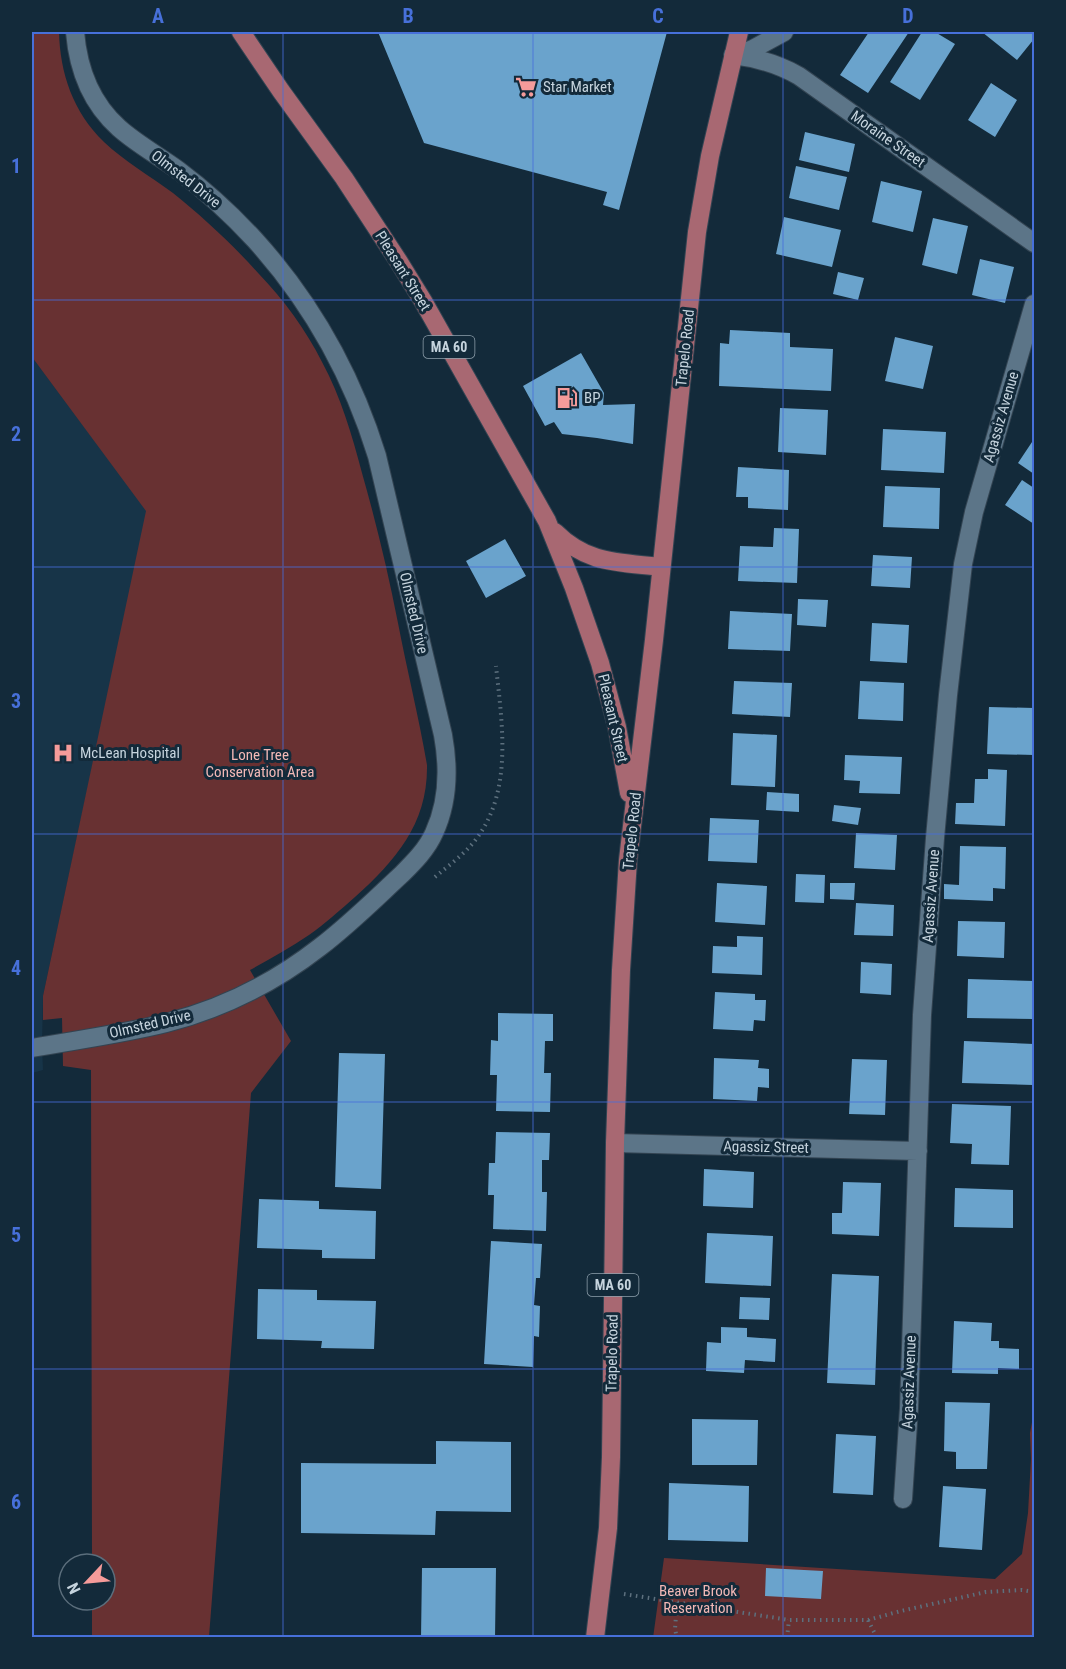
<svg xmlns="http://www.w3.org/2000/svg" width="1066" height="1669" font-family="'Roboto Condensed',sans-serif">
<rect width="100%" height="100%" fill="#132a3a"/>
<path fill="#173448" d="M 32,357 L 147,511 L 43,996 L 42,1046 L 43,1070 L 32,1073 Z"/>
<path fill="#683132" d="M 32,32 L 59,32 C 60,73 73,112 104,142 C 124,161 150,176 173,193 C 203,217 233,245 259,274 C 284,300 306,330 322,362 C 341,397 352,435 362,473 C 376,522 388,572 398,623 C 407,670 419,718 427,765 C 428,823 396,860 355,897 C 340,910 325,924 309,935 C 290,948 270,959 250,970 L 291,1041 L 251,1093 L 209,1637 L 92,1637 L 92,1600 L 105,1600 L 105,1564 L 92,1564 L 91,1070 L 63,1066 L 62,1018 L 43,1020 L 43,996 L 146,511 L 32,357 Z
M 1034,1411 L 1034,1637 L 653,1638 L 664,1558 L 995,1579 L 1022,1554 L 1028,1513 L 1031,1459 L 1030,1433 Z"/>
<path fill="#6aa3cc" d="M 378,32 L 667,32 L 619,210 L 603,205 L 607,192 L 424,143 Z
M 869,32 L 909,32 L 868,93 L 840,75 Z
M 922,32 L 935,32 L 955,44 L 920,100 L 890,82 Z
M 982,32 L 1034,32 L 1034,39 L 1017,60 Z
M 991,83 L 1017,100 L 995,137 L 968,120 Z
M 805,132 L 855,144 L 849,172 L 799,160 Z
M 796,166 L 847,177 L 839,210 L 789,198 Z
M 881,181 L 922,191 L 913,232 L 872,222 Z
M 784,217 L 841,230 L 832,267 L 776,254 Z
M 933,218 L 968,226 L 957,274 L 922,265 Z
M 980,259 L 1014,267 L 1005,303 L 972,295 Z
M 838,272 L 864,278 L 858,300 L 833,294 Z
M 730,330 L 790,333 L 790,347 L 833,349 L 831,391 L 719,386 L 720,343 L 729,344 Z
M 895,337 L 933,346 L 923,389 L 885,381 Z
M 581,353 L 604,393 L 603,405 L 635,404 L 633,444 L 597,438 L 562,434 L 554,422 L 545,426 L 523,386 Z
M 780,408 L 828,410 L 826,455 L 778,452 Z
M 883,429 L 946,432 L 944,473 L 881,470 Z
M 1034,439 L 1034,474 L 1018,463 Z
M 738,467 L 789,470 L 788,510 L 748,508 L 748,497 L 736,497 Z
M 1022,480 L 1034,488 L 1034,524 L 1005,505 Z
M 885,486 L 940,488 L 939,529 L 883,527 Z
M 774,528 L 799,529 L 797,583 L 738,581 L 740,546 L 773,547 Z
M 505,539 L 526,576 L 486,598 L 466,561 Z
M 873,555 L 912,557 L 910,588 L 871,586 Z
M 798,599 L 828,600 L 826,627 L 797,625 Z
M 730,611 L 792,614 L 790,651 L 728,649 Z
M 872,623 L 909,625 L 907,663 L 870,661 Z
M 734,681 L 792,683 L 790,717 L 732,714 Z
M 860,681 L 904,683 L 903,721 L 858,719 Z
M 989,707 L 1034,708 L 1034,755 L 987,754 Z
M 733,733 L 777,735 L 775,787 L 731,785 Z
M 845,755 L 902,757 L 900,794 L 859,793 L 860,781 L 844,780 Z
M 988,769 L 1007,770 L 1005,826 L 955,824 L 956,803 L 974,803 L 975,779 L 988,779 Z
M 767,792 L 799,794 L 799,812 L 766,810 Z
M 834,805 L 861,808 L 858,825 L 832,821 Z
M 710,818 L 759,820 L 757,863 L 708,861 Z
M 856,833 L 897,835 L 895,870 L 854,868 Z
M 960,846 L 1006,847 L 1005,889 L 993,888 L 993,901 L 944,899 L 944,884 L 959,885 Z
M 796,874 L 825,875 L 824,903 L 795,902 Z
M 717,883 L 767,886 L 765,925 L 715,922 Z
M 830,883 L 855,883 L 854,900 L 830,899 Z
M 856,903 L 894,905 L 893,936 L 854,935 Z
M 958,921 L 1005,922 L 1004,958 L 957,956 Z
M 737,936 L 763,937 L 762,975 L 712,973 L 713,946 L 737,947 Z
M 861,962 L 892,964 L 891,995 L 860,993 Z
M 968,979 L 1034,981 L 1034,1019 L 967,1018 Z
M 715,992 L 755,994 L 755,1000 L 766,1000 L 765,1021 L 754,1020 L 753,1031 L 713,1029 Z
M 498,1013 L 553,1014 L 553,1041 L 545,1041 L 544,1073 L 551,1073 L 550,1112 L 496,1111 L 497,1075 L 490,1075 L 491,1040 L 498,1041 Z
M 964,1041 L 1034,1044 L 1033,1085 L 962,1083 Z
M 339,1053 L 385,1054 L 381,1189 L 335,1187 Z
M 714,1058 L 759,1060 L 758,1068 L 769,1069 L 769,1088 L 758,1087 L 757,1101 L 713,1099 Z
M 852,1059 L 887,1060 L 885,1115 L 849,1114 Z
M 952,1104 L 1011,1106 L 1009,1165 L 971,1164 L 972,1144 L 950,1143 Z
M 496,1132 L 550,1133 L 549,1160 L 542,1160 L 542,1192 L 547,1192 L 546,1231 L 493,1229 L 494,1195 L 488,1195 L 489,1163 L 495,1163 Z
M 704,1169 L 754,1172 L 753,1208 L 703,1206 Z
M 843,1182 L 881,1183 L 879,1236 L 832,1234 L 832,1213 L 842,1213 Z
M 955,1188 L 1013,1190 L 1013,1228 L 954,1227 Z
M 259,1199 L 319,1201 L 319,1209 L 376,1211 L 375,1259 L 322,1258 L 322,1250 L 257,1248 Z
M 707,1233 L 773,1236 L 771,1286 L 705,1283 Z
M 491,1241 L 542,1244 L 540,1278 L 536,1278 L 534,1305 L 540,1306 L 539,1337 L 534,1336 L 533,1367 L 484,1364 Z
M 832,1274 L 879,1276 L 875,1385 L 827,1383 Z
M 258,1289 L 317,1290 L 317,1300 L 376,1301 L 374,1349 L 321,1348 L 322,1341 L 257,1339 Z
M 740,1297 L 770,1298 L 769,1320 L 739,1319 Z
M 954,1321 L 992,1323 L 991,1341 L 999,1341 L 999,1348 L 1019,1349 L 1019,1369 L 998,1368 L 998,1374 L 952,1373 Z
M 721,1327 L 747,1328 L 747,1337 L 776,1339 L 775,1362 L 745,1360 L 744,1373 L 706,1371 L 707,1342 L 721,1343 Z
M 945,1402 L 990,1403 L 987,1469 L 956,1469 L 956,1452 L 944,1451 Z
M 692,1419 L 758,1420 L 757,1465 L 692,1465 Z
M 836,1434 L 876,1436 L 873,1495 L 833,1493 Z
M 436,1441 L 511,1442 L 511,1512 L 436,1511 L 435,1535 L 301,1533 L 301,1463 L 436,1464 Z
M 669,1483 L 749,1486 L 748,1542 L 668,1540 Z
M 943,1486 L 986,1489 L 982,1550 L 939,1547 Z
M 422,1568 L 496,1568 L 495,1638 L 421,1638 Z
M 766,1568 L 823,1571 L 821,1599 L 765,1596 Z"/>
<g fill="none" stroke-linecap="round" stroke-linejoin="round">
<defs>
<path id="minor" d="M 738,54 L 753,49 L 784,32
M 733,55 C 758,58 778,64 799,76 L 1034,243
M 32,1048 C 76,1040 122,1034 166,1023 C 221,1009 275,982 320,947 C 349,925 375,899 402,874 C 414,862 427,849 434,833 C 448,803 449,768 443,735 L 377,456 C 352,375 312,303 255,240 C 232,215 206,191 178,170 C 159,156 137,144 119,128 C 91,103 78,68 75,32
M 615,1143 L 918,1151
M 903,1499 L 909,1408 L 922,1015 L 935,838 L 948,695 L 963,564 L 974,512 L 1034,304"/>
<path id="major" d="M 241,32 L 281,91 L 344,178 L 399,262 L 423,301 L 547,521 L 574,588 L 600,663 L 617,727 L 629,793
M 555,532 C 587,564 618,562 661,567
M 595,1638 L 608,1528 L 611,1457 L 615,1143 L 621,970 L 628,860 L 654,640 L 697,232 L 710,156 L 739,32"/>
</defs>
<use href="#minor" stroke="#334452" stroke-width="20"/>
<use href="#major" stroke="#334452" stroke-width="20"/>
<path stroke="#5d707e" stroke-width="4" stroke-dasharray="1.5 4.5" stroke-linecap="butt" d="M 435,877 C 448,866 462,856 473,843 C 514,794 502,724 496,666
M 624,1594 L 789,1620 L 868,1620 L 901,1611 L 986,1592 L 1022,1590 L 1034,1592
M 677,1602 L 675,1629 L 677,1638
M 868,1620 L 877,1638
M 787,1638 L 789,1620"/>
<use href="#minor" stroke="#5c7588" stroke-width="18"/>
<use href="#major" stroke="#a86872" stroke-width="18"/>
</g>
<path fill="none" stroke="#4770da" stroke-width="1.5" stroke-opacity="0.55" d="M 283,32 L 283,1638M 533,32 L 533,1638M 783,32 L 783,1638M 32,300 L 1034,300M 32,567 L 1034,567M 32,834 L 1034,834M 32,1102 L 1034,1102M 32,1369 L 1034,1369"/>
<defs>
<symbol id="supermarket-bare" viewBox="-9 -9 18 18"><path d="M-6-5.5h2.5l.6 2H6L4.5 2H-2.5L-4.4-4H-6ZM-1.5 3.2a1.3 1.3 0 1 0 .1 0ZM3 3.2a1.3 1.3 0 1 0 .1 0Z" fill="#f59b9a" stroke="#132a3a" stroke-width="2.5" paint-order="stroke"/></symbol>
<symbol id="fuel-bare" viewBox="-9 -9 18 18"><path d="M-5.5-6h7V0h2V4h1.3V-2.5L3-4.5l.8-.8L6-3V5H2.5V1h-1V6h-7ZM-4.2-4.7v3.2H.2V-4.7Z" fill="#f59b9a" stroke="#132a3a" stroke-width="2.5" paint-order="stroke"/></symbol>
<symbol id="hospital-bare" viewBox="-9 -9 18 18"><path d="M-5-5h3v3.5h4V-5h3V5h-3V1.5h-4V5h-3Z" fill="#f59b9a" stroke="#132a3a" stroke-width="2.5" paint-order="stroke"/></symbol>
</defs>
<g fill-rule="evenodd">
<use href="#supermarket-bare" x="511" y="72" width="30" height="30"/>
<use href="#fuel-bare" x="552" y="383" width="30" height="30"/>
<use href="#hospital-bare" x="48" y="738" width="30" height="30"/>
</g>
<g text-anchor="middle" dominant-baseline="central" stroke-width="6" stroke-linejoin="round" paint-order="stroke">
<g fill="#132a3a" stroke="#90a1ad" stroke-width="1.5">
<rect x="423.5" y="336" width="51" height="22" rx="4.5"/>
<rect x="587.5" y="1274" width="51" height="22" rx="4.5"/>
</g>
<g font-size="14" font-weight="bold" fill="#c6d4de">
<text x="449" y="347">MA 60</text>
<text x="613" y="1285">MA 60</text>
</g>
<g font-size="15" fill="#c6d4de" stroke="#132a3a" text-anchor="start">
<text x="543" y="87">Star Market</text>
<text x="584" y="398">BP</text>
<text x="80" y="753">McLean Hospital</text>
</g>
<g font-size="15" fill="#c6d4de" stroke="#132a3a">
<text transform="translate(888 139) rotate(35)">Moraine Street</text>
<text transform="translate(186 179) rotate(38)">Olmsted Drive</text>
<text transform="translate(403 271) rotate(58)">Pleasant Street</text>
<text transform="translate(685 348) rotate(-84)">Trapelo Road</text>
<text transform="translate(1001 417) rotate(-74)">Agassiz Avenue</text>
<text transform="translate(414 613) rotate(77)">Olmsted Drive</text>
<text transform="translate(613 718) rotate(77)">Pleasant Street</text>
<text transform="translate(632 831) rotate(-84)">Trapelo Road</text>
<text transform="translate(931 896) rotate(-86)">Agassiz Avenue</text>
<text transform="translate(150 1024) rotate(-13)">Olmsted Drive</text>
<text transform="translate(766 1147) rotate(1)">Agassiz Street</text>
<text transform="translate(612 1353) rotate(-89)">Trapelo Road</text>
<text transform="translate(909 1382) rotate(-88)">Agassiz Avenue</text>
</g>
<g font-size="15" fill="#f3b8b6" stroke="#132a3a">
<text x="260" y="755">Lone Tree<tspan x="260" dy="17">Conservation Area</tspan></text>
<text x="698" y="1591">Beaver Brook<tspan x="698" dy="17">Reservation</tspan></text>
</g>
</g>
<rect width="1066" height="1669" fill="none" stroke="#132a3a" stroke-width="66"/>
<g transform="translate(87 1582) rotate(244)"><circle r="28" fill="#132a3a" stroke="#5b6e7c" stroke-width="1.5"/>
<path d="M0-4.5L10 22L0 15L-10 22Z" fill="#f59b9a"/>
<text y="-9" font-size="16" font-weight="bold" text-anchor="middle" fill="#c6d4de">N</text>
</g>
<rect x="33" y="33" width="1000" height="1603" fill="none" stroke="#4770da" stroke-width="2"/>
<g font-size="20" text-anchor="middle" font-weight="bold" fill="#4770da">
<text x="158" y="23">A</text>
<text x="408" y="23">B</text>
<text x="658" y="23">C</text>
<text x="908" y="23">D</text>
<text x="16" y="173">1</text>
<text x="16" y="441">2</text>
<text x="16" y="708">3</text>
<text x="16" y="975">4</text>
<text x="16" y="1242">5</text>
<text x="16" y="1509">6</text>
</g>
</svg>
